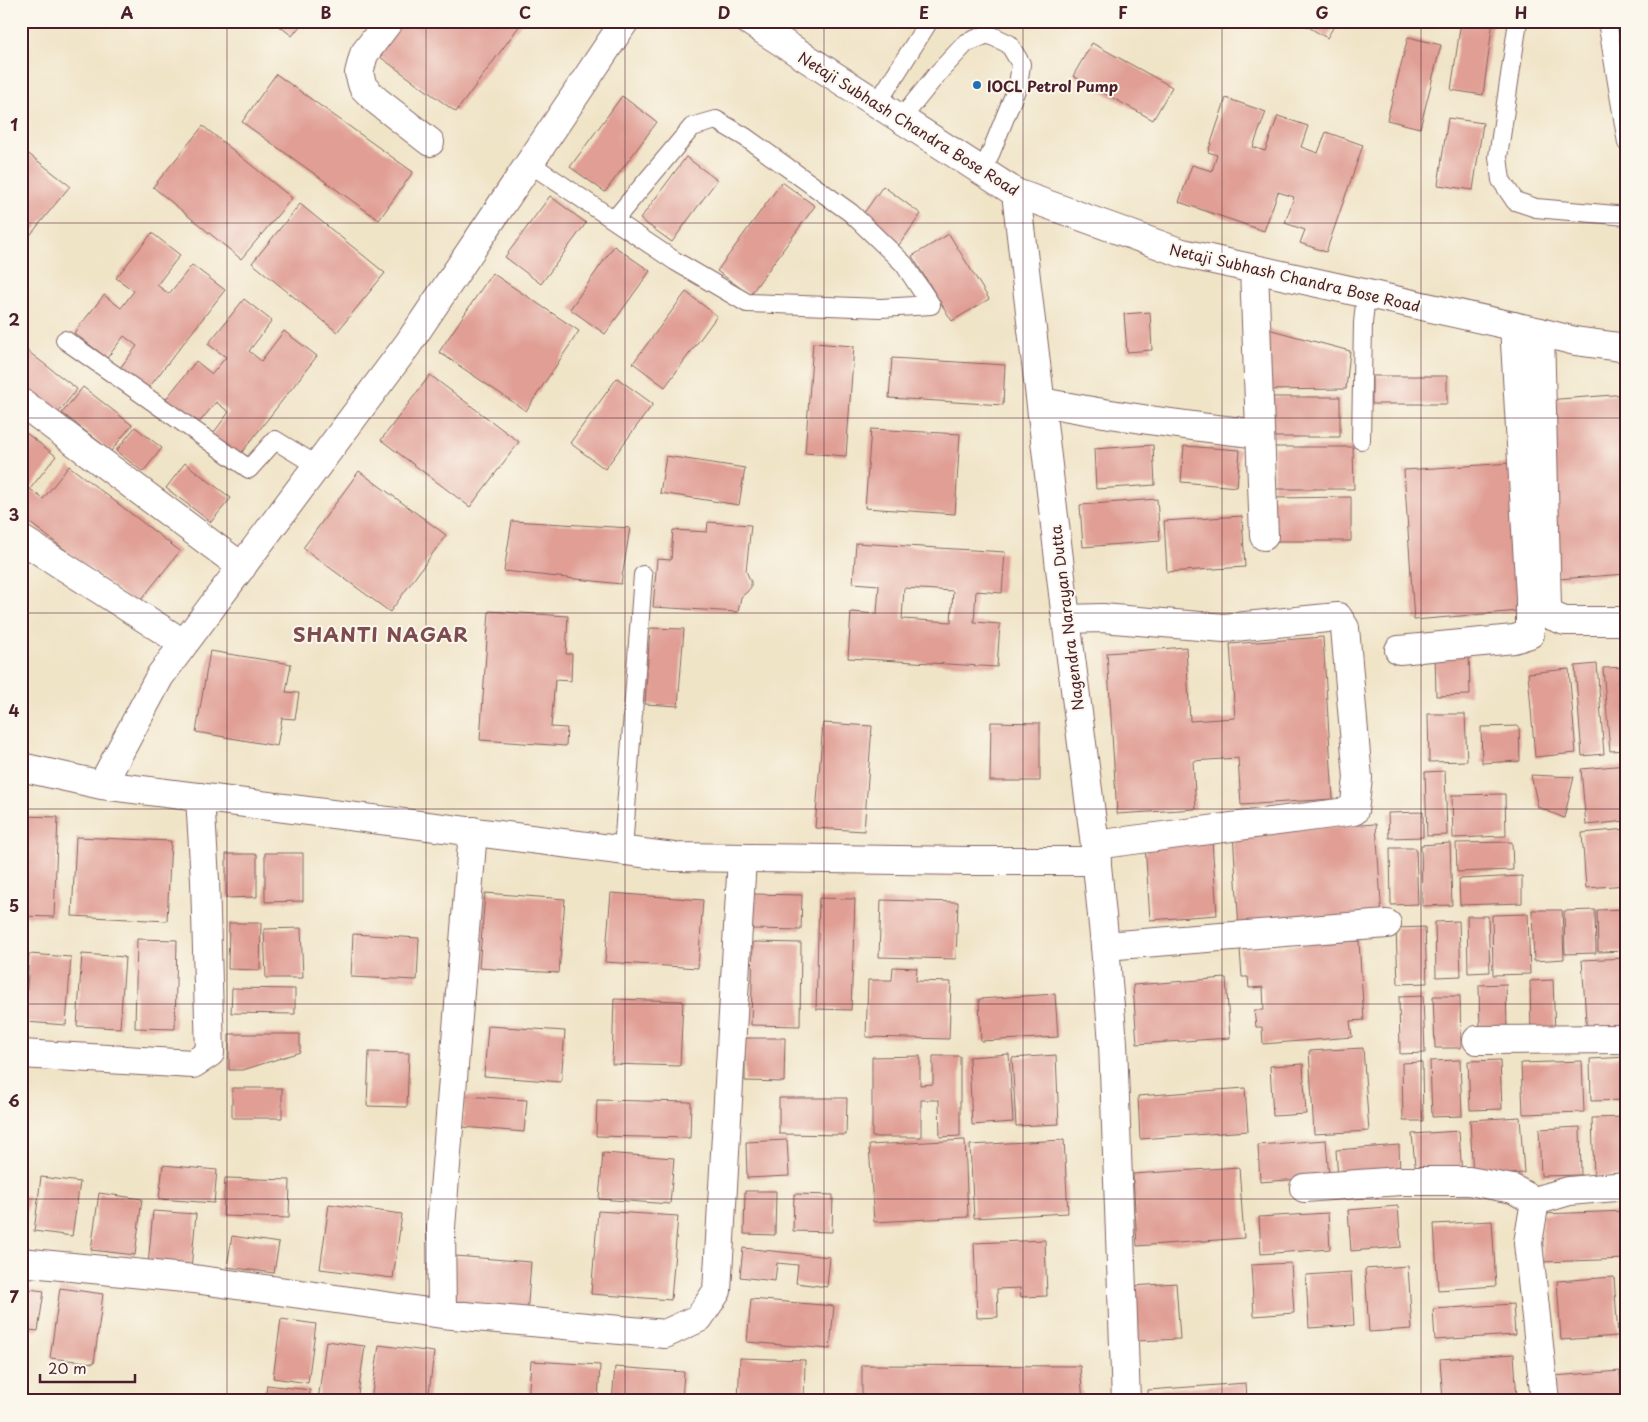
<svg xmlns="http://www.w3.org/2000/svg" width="1648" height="1422" font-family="'Playpen Sans',sans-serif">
<rect width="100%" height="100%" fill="#fbf7ec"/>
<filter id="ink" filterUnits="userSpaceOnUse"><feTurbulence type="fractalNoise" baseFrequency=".02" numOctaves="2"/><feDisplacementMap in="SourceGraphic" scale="10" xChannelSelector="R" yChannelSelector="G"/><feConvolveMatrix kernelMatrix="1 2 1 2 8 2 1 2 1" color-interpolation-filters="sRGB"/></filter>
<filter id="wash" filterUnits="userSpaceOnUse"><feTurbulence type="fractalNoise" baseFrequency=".0096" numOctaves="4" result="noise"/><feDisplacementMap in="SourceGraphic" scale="20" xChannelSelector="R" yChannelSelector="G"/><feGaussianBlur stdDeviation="1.12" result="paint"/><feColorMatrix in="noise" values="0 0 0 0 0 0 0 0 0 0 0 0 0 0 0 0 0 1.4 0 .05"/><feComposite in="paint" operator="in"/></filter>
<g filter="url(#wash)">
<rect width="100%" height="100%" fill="#f0e4c7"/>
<g id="blocks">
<path fill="#e09e94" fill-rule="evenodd" d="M 273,21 L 304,21 L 292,36 Z
M 400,21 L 523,21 L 456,112 L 376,54 Z
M 1246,21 L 1261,21 L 1256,28 Z
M 1298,21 L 1337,21 L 1327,38 Z
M 1461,21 L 1493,21 L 1483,95 L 1451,90 Z
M 1408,37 L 1441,45 L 1420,128 L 1387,120 Z
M 1092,43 L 1172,87 L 1153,120 L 1073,76 Z
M 276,74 L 413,172 L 379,220 L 242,122 Z
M 622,96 L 657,122 L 605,192 L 570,167 Z
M 1226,98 L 1266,112 L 1253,147 L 1265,151 L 1278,116 L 1308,126 L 1301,147 L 1318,153 L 1326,132 L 1363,145 L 1326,252 L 1300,243 L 1305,230 L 1285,223 L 1294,197 L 1278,192 L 1264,231 L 1179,202 L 1192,165 L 1212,171 L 1217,155 L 1208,152 Z
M 1448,118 L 1483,123 L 1473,190 L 1438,185 Z
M 203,126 L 292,198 L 241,259 L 153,187 Z
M 21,148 L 70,186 L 23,244 L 21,243 Z
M 686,157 L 717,180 L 672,242 L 640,219 Z
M 782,182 L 815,206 L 750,295 L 717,271 Z
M 883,186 L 921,214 L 899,245 L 861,217 Z
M 550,196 L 586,223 L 541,284 L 505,257 Z
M 300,204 L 385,273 L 337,332 L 252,263 Z
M 152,233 L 180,255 L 157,285 L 169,294 L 192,265 L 225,290 L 147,390 L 120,368 L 137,346 L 124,336 L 107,358 L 74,333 L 104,295 L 121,308 L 134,291 L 116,278 Z
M 949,234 L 989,299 L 952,321 L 912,256 Z
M 614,246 L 650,271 L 605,334 L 570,309 Z
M 492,273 L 579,331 L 526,411 L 439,352 Z
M 686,292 L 717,316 L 665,387 L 633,363 Z
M 244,299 L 272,321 L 249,351 L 261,361 L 284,331 L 317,356 L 239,456 L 212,435 L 229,412 L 216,402 L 198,424 L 166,399 L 196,361 L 212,374 L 226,357 L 208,344 Z
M 1150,312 L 1152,350 L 1127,352 L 1124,314 Z
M 1268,329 L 1350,351 L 1346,389 L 1264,390 Z
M 813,343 L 854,346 L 846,456 L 805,453 Z
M 21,346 L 77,389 L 58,413 L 21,385 Z
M 892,358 L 1005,365 L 1003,405 L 889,398 Z
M 430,375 L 519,442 L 470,507 L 381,440 Z
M 1372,376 L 1447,376 L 1447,404 L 1372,404 Z
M 617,378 L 653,404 L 605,469 L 570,443 Z
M 83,387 L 132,425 L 111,451 L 62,413 Z
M 1627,394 L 1627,574 L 1558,579 L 1546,400 Z
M 1273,397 L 1340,397 L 1340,437 L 1272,437 Z
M 135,427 L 162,448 L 143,472 L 116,451 Z
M 21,429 L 56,456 L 30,489 L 43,499 L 69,466 L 180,551 L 137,605 L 21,516 Z
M 871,429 L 960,434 L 955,514 L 865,508 Z
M 1153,445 L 1155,485 L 1096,489 L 1094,449 Z
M 1184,446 L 1240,450 L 1237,487 L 1181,482 Z
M 1274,447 L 1353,447 L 1354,489 L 1273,489 Z
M 666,456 L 745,468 L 739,505 L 660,493 Z
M 185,463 L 231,498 L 211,522 L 166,488 Z
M 1512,463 L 1519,611 L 1414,620 L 1404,470 Z
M 359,471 L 446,535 L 390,612 L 303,548 Z
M 1351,497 L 1351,541 L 1271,541 L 1271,498 Z
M 1157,499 L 1160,541 L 1083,547 L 1080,505 Z
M 1242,516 L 1245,567 L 1167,572 L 1164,521 Z
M 512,521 L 630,528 L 621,584 L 504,571 Z
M 708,522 L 751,525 L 746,571 L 751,582 L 751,587 L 747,592 L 741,597 L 738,612 L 653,607 L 657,559 L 671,560 L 673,530 L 707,532 Z
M 856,543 L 1005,552 L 1002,593 L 976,591 L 974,622 L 1000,624 L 997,667 L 848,658 L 851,612 L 877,614 L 879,585 L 853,583 ZM 904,588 L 953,591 L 951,622 L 902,619 Z
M 489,611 L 568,616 L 566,654 L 572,654 L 571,681 L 555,680 L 551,727 L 567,728 L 566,746 L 480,740 Z
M 650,628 L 684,629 L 678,706 L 645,704 Z
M 1323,637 L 1333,799 L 1241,805 L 1238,758 L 1193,761 L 1196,809 L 1117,814 L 1107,653 L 1186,647 L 1190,721 L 1235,718 L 1230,644 Z
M 1469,650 L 1470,695 L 1436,696 L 1435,651 Z
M 210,651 L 291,664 L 286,692 L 299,693 L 295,719 L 282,718 L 277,746 L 196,732 Z
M 1597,664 L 1604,754 L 1582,756 L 1575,666 Z
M 1627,667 L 1627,750 L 1610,751 L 1603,668 Z
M 1569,669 L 1576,753 L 1535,757 L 1528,673 Z
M 1428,714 L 1465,714 L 1467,761 L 1429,762 Z
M 991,722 L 1040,723 L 1040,781 L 990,781 Z
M 823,723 L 872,726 L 864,831 L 815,828 Z
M 1519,726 L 1520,761 L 1482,763 L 1481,727 Z
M 1627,765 L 1627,821 L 1586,825 L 1581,769 Z
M 1445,771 L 1447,835 L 1427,836 L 1425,772 Z
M 1531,775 L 1574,777 L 1564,818 L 1538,807 Z
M 1505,794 L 1506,836 L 1453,838 L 1452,795 Z
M 1423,812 L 1423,837 L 1389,838 L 1388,813 Z
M 21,816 L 58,817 L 54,917 L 21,916 Z
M 1376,824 L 1382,919 L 1239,929 L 1233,833 Z
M 1627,829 L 1627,885 L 1586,888 L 1582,833 Z
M 76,837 L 171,841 L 167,921 L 72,916 Z
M 1212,840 L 1217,915 L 1150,920 L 1145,844 Z
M 1512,842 L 1513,870 L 1457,872 L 1456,843 Z
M 1450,843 L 1452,905 L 1422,906 L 1421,845 Z
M 1390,848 L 1416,848 L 1418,904 L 1391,905 Z
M 265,853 L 303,853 L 303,901 L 265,902 Z
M 226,854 L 257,854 L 257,897 L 226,898 Z
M 1522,876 L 1522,903 L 1460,905 L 1459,879 Z
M 485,893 L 565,899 L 559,973 L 479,968 Z
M 611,893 L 703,900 L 698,968 L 605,962 Z
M 753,894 L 802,895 L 801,930 L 752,929 Z
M 819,898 L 855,899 L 851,1010 L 816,1009 Z
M 881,900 L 958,902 L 956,959 L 879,957 Z
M 1627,909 L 1627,951 L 1598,952 L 1597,910 Z
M 1532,910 L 1562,910 L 1564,959 L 1534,961 Z
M 1595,910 L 1596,953 L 1565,954 L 1564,911 Z
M 1528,914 L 1530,974 L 1493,975 L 1492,915 Z
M 1467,916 L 1488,916 L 1490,972 L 1468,973 Z
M 1459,921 L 1461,976 L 1436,977 L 1435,922 Z
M 229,923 L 261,923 L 260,970 L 228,969 Z
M 1425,927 L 1427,983 L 1398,984 L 1396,928 Z
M 301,928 L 303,978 L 266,978 L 264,929 Z
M 353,934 L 419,938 L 417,980 L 351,977 Z
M 137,939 L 177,940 L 175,1029 L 135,1028 Z
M 1359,941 L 1364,1020 L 1350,1021 L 1352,1037 L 1263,1044 L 1262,1027 L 1256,1027 L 1254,1010 L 1264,1010 L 1263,987 L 1249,988 L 1248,977 L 1242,977 L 1240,949 Z
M 753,942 L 801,943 L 800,1026 L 751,1025 Z
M 29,954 L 71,957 L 66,1025 L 25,1022 Z
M 82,954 L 125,957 L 120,1028 L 77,1026 Z
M 1627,958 L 1627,1033 L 1587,1035 L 1582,960 Z
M 893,967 L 917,968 L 916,981 L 951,982 L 949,1039 L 866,1037 L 868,980 L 892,980 Z
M 1226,978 L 1230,1038 L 1137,1044 L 1133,985 Z
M 1553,980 L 1555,1033 L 1531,1034 L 1530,981 Z
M 1506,984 L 1507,1032 L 1480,1033 L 1479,985 Z
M 232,988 L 295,989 L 295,1014 L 231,1013 Z
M 1055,994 L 1058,1037 L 981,1041 L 979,999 Z
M 1423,996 L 1425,1053 L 1400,1054 L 1399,997 Z
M 1433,996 L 1460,996 L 1461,1048 L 1435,1048 Z
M 614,999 L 683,1001 L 680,1066 L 612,1064 Z
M 488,1026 L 565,1031 L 561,1082 L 484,1076 Z
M 229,1034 L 300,1034 L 300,1052 L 243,1070 L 229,1070 Z
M 745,1038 L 785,1038 L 784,1082 L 745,1081 Z
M 1363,1048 L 1369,1131 L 1314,1134 L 1309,1051 Z
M 369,1052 L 409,1053 L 407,1107 L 367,1106 Z
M 1009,1054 L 1013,1122 L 972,1125 L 969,1057 Z
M 1056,1055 L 1059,1124 L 1016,1126 L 1012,1058 Z
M 920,1056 L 920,1085 L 933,1084 L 933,1056 L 960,1056 L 960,1136 L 940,1137 L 939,1100 L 921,1100 L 921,1137 L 872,1137 L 872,1057 Z
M 1627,1057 L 1627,1100 L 1591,1101 L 1590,1059 Z
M 1460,1060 L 1462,1116 L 1432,1117 L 1430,1061 Z
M 1500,1060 L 1502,1109 L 1470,1110 L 1468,1061 Z
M 1582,1061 L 1584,1112 L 1523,1114 L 1521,1063 Z
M 1422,1062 L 1423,1121 L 1403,1121 L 1402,1063 Z
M 1303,1064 L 1306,1114 L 1273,1116 L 1270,1066 Z
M 232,1088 L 282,1088 L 282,1118 L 232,1118 Z
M 1245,1088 L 1248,1131 L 1140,1139 L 1138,1096 Z
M 465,1096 L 527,1100 L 524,1132 L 463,1127 Z
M 779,1098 L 847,1098 L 846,1135 L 779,1134 Z
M 597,1100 L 691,1102 L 690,1138 L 596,1136 Z
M 1520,1117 L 1524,1173 L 1473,1177 L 1470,1120 Z
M 1627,1117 L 1627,1175 L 1594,1176 L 1592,1118 Z
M 1580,1127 L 1581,1175 L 1541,1176 L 1539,1129 Z
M 1459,1131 L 1462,1175 L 1416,1175 L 1412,1134 Z
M 787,1140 L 789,1176 L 747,1178 L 746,1142 Z
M 965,1140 L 968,1217 L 874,1222 L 869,1145 Z
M 1064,1140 L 1068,1213 L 974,1218 L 970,1145 Z
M 1326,1140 L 1329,1177 L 1260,1182 L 1258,1145 Z
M 1399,1145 L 1400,1174 L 1338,1179 L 1336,1150 Z
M 603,1153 L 674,1158 L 670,1204 L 599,1199 Z
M 163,1165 L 217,1170 L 214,1203 L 159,1199 Z
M 1239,1167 L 1244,1238 L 1137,1246 L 1133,1174 Z
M 41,1177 L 80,1182 L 72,1236 L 34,1231 Z
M 225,1178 L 290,1180 L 289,1218 L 223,1216 Z
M 745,1191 L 776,1191 L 775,1235 L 744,1234 Z
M 99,1193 L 142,1199 L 135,1255 L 91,1250 Z
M 794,1194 L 833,1195 L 832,1232 L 793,1231 Z
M 21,1196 L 29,1197 L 22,1248 L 21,1248 Z
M 329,1204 L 402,1214 L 393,1278 L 320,1269 Z
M 1398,1206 L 1401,1247 L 1351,1251 L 1348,1210 Z
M 153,1211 L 196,1214 L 191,1269 L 148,1265 Z
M 598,1211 L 678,1216 L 671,1300 L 591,1294 Z
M 1627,1211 L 1627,1259 L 1543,1262 L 1542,1214 Z
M 1328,1213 L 1330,1249 L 1261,1254 L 1259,1217 Z
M 1492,1221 L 1496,1286 L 1438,1290 L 1434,1224 Z
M 232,1236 L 279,1243 L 274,1273 L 227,1267 Z
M 1045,1240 L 1047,1296 L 1021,1297 L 1020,1288 L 997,1289 L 998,1317 L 977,1318 L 974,1243 Z
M 743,1248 L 830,1257 L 827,1287 L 796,1283 L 798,1265 L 777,1263 L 775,1281 L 740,1277 Z
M 455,1256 L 531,1262 L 527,1316 L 450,1310 Z
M 1291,1263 L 1294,1313 L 1254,1316 L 1251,1265 Z
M 1408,1266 L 1412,1329 L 1369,1332 L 1365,1269 Z
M 1351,1272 L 1354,1325 L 1309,1328 L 1306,1275 Z
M 1614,1277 L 1618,1336 L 1561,1340 L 1557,1281 Z
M 1176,1283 L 1180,1339 L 1137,1341 L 1133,1286 Z
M 21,1288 L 44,1291 L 38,1331 L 21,1329 Z
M 60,1288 L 103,1294 L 94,1363 L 50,1358 Z
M 751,1299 L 834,1306 L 830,1349 L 747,1342 Z
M 1513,1304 L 1515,1335 L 1435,1340 L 1433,1309 Z
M 281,1319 L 316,1324 L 308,1383 L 273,1378 Z
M 326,1341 L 365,1346 L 357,1401 L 318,1401 Z
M 379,1345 L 434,1352 L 428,1401 L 371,1401 Z
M 1514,1354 L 1517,1399 L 1443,1401 L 1440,1359 Z
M 740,1358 L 805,1360 L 804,1401 L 738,1401 Z
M 531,1361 L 600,1365 L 598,1401 L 528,1401 Z
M 862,1365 L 1080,1366 L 1083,1401 L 862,1401 Z
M 615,1367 L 684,1372 L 682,1401 L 612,1401 Z
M 1620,1371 L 1622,1401 L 1554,1401 L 1553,1376 Z
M 1246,1383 L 1247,1401 L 1148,1401 L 1148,1390 Z
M 267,1385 L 310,1390 L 309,1401 L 265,1401 Z"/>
</g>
</g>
<g filter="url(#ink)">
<use href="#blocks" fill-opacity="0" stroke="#846462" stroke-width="1"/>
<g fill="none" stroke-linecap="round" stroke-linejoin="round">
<defs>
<path id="lane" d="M 1518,21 L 1498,157 L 1501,180 L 1515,201 L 1536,208 L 1627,216
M 1607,21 L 1627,143
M 877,104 L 929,21
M 901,119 L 938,73 L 966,43 L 988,34 L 1009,44 L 1021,64 L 1018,85 L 983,172
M 529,163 L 675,261 L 747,303 L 881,308 L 931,305 L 904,264 L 851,213 L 745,137 L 716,120 L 692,127 L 614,220
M 65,340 L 249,469 L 275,440 L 316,465
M 1361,440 L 1363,323 L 1366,294
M 623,850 L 643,575"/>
<path id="street" d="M 389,21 L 364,54 L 359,73 L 363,87 L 376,100 L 430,142
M 1254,269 L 1264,536
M 1540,332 L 1547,607 L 1552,616 L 1565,621 L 1627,621
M 21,402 L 242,567
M 1041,402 C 1115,416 1185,426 1260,434
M 21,539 L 183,643
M 1066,619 L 1102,618 L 1224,628 L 1338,617 L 1345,628 L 1358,778 L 1354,811 L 1095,845
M 1399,650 L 1514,639 L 1530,634 L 1530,597 L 1514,326
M 1105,946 L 1387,924
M 1477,1040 L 1627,1039
M 21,1054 L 193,1064 L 210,1053 L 205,880 L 200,797
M 1304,1188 L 1400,1181 L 1469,1181 L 1513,1189 L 1535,1201
M 21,1262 L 194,1279 L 442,1314 L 665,1334 L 699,1318 L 717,1291 L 742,858
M 442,1314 L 441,1227 L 473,831
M 1545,1401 L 1528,1243 L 1535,1201 L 1569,1191 L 1627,1186"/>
<path id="secondary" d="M 1016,193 L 1066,619 L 1095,845 L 1105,946 L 1113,1043 L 1126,1401
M 21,767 L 102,785 L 674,857 L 970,861 L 1097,861
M 102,785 L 160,676 L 408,344 L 625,21"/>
<path id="primary" d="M 749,21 L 1016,193 L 1182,253 L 1540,332 L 1575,341 L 1627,348"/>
</defs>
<use href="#lane" stroke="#846462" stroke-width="20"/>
<use href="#street" stroke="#846462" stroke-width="30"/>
<use href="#secondary" stroke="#846462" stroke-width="30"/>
<use href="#primary" stroke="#846462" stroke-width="30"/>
<use href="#lane" stroke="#fff" stroke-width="18"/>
<use href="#street" stroke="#fff" stroke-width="28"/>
<use href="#secondary" stroke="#fff" stroke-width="28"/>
<use href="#primary" stroke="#fff" stroke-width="28"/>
</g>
</g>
<path fill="none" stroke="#4a1f2b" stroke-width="1" stroke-opacity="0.55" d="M 227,21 L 227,1401M 426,21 L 426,1401M 625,21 L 625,1401M 824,21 L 824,1401M 1023,21 L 1023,1401M 1222,21 L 1222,1401M 1421,21 L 1421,1401M 21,223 L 1627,223M 21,418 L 1627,418M 21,613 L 1627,613M 21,809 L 1627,809M 21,1004 L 1627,1004M 21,1199 L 1627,1199"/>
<circle fill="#1f6fb2" stroke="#fbf7ec" stroke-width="2" cx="977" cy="85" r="5"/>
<g text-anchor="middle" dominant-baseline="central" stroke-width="4" stroke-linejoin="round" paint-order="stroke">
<g font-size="15" font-weight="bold" fill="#4a1f2b" stroke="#fbf7ec" text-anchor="start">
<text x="987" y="85">IOCL Petrol Pump</text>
</g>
<g font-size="15" fill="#4a1f2b" stroke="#fbf7ec">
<text transform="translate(909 123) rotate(32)">Netaji Subhash Chandra Bose Road</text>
<text transform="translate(1295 277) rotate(13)">Netaji Subhash Chandra Bose Road</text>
<text transform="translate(1066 618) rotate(-97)">Nagendra Narayan Dutta</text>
</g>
<g font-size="20" font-weight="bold" letter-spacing="1" fill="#7e4b50" stroke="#fbf7ec">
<text x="381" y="634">SHANTI NAGAR</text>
</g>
</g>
<rect width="1648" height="1422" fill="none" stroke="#fbf7ec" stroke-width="55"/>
<path d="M40 1374v8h95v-8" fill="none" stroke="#4a1f2b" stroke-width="2.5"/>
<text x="48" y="1374" font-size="15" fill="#4a1f2b" stroke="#fbf7ec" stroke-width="4" paint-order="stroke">20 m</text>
<rect x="28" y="28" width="1592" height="1366" fill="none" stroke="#4a1f2b" stroke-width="2"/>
<g font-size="16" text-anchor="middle" font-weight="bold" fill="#4a1f2b">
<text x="127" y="19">A</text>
<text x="326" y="19">B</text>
<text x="525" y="19">C</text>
<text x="724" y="19">D</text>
<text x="924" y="19">E</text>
<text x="1123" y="19">F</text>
<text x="1322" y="19">G</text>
<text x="1521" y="19">H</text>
<text x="14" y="131">1</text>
<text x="14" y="326">2</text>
<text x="14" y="521">3</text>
<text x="14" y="717">4</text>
<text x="14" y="912">5</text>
<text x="14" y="1107">6</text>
<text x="14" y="1303">7</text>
</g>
</svg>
